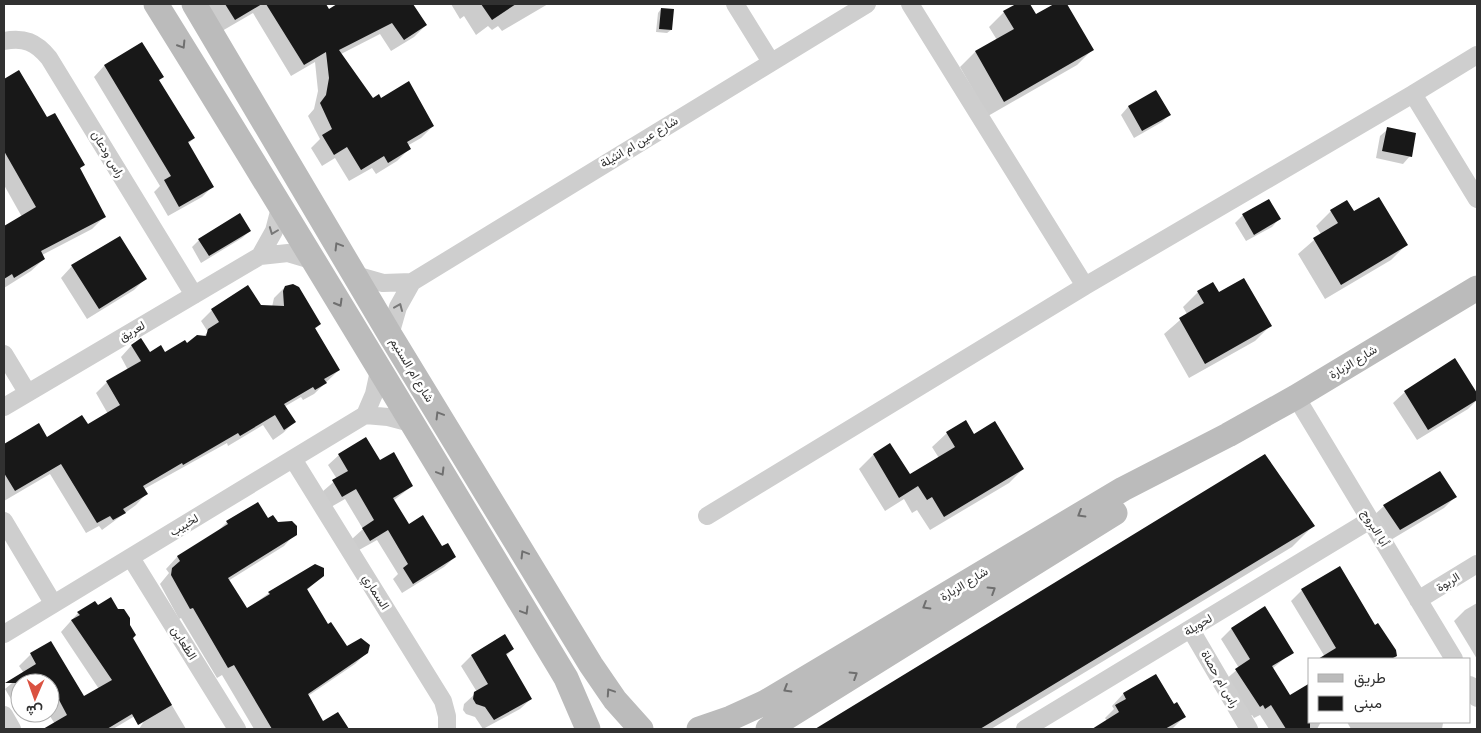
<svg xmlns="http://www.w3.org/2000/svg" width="1481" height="733" font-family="'Varela Round',Vazirmatn,sans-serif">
<rect width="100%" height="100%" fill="#fff"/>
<path fill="#0003" d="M 206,4 L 325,4 L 328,10 L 340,4 L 412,4 L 426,25 L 414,37 L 391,51 L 380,34 L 341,54 L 372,100 L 381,100 L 433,126 L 421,138 L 407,146 L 409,149 L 397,161 L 376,174 L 372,168 L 349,181 L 335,158 L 322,166 L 311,148 L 320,139 L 308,116 L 314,109 L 318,91 L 315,62 L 291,76 L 253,13 L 222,31 Z
M 451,4 L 548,4 L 502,31 L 498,26 L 492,30 L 488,26 L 476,35 L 464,16 L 460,19 Z
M 1018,4 L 1028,4 L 1035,16 L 1056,4 L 1065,4 L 1092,50 L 1077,65 L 988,116 L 960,67 L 975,52 L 997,40 L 989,27 L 1004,12 Z
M 661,9 L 671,30 L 667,33 L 656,32 L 658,13 Z
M 141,43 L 158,81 L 194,138 L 188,144 L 212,187 L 202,197 L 168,216 L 154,192 L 160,186 L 94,77 L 104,66 Z
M 19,72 L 46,119 L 83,165 L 79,169 L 104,217 L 92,229 L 42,255 L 44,259 L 31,271 L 4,288 L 4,228 L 22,217 L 4,185 L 4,81 Z
M 1156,92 L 1169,115 L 1162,122 L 1134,138 L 1121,115 L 1128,107 Z
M 1388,129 L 1410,156 L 1403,164 L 1376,158 L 1380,136 Z
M 1331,211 L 1354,213 L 1406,245 L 1391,260 L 1325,299 L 1298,254 L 1321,234 L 1316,226 Z
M 1243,215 L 1279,219 L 1272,227 L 1246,241 L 1235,223 Z
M 250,231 L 242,238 L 201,263 L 192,247 L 199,240 Z
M 72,266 L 145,279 L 134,290 L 87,319 L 61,278 Z
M 285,287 L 320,324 L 315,329 L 339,370 L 314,394 L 303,400 L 301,397 L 284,407 L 294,422 L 283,433 L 273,440 L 263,425 L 228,446 L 227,443 L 144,489 L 146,494 L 136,505 L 102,530 L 99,526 L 86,533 L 50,474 L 4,501 L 4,446 L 39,425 L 46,438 L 87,426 L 108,414 L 96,393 L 107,382 L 128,370 L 121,357 L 131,346 L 149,354 L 165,354 L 203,337 L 208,332 L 201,321 L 212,310 L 272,307 L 274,298 Z
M 1198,292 L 1219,294 L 1270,326 L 1255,341 L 1189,378 L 1164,334 L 1187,314 L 1183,307 Z
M 1454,359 L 1477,395 L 1477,400 L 1468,409 L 1417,440 L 1393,403 L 1405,392 Z
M 947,433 L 974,436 L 1023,469 L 1009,483 L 930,530 L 917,510 L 912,513 L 904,499 L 885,511 L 859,469 L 873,455 L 890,445 L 909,476 L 939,458 L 932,447 Z
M 339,455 L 380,462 L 412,486 L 393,501 L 408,526 L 455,557 L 444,567 L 402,593 L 393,579 L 398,574 L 377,540 L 359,550 L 352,539 L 363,529 L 345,499 L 331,507 L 322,492 L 337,479 L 328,465 Z
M 1265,456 L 1313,526 L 1292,547 L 991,729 L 818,729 Z
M 1455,497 L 1444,508 L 1389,541 L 1372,517 L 1384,506 Z
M 267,519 L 295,534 L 284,546 L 228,581 L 247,609 L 269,593 L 323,575 L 306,591 L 327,625 L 346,647 L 367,652 L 355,664 L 308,696 L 323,723 L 338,714 L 347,729 L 254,729 L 222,675 L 217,678 L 181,618 L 179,619 L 160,584 L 169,573 L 166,569 L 177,557 L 216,533 L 227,522 Z
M 1302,590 L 1374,627 L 1396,655 L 1392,659 L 1323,659 L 1325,657 L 1291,601 Z
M 1477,603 L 1477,659 L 1454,621 L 1465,610 Z
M 78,613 L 132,638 L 186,729 L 139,729 L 155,704 L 113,729 L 47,729 L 55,724 L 48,713 L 50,683 L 20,683 L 20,713 L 26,713 L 21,716 L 5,689 L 24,673 L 19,666 L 31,654 L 51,643 L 84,698 L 99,689 L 61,632 Z
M 1232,628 L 1292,652 L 1272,669 L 1289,696 L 1310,722 L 1321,722 L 1317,729 L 1269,729 L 1260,715 L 1254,718 L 1252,715 L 1249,717 L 1225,680 L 1239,668 L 1221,639 Z
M 505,636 L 513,649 L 506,656 L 531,699 L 520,709 L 483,729 L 475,717 L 466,714 L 463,710 L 464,704 L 477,692 L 461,666 L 471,656 Z
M 1156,676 L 1174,706 L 1184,717 L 1173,728 L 1095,729 L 1107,721 L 1105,718 L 1114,709 L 1112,706 L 1123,694 Z
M 1347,722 L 1442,722 L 1443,723 L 1442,729 L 1351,729 Z"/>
<path fill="#181818" d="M 225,4 L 262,4 L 235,20 Z
M 266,4 L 326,4 L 329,9 L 337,4 L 413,4 L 427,25 L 404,40 L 392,23 L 339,50 L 373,98 L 379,94 L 381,98 L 409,81 L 434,126 L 407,142 L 411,149 L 388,163 L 384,156 L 361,170 L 347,147 L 334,155 L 322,135 L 332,129 L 320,103 L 326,95 L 329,78 L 326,52 L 304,65 Z
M 481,4 L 516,4 L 492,20 Z
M 1016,4 L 1030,4 L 1036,14 L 1054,4 L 1067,4 L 1094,50 L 1004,102 L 975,51 L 1014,29 L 1003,11 Z
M 661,8 L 674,9 L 672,30 L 659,29 Z
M 142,42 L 164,77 L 159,80 L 195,138 L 188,142 L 214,187 L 179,207 L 164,180 L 171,176 L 104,65 Z
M 19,70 L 47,117 L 55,113 L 85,165 L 80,168 L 106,217 L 41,251 L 45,259 L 14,278 L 12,274 L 4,279 L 4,226 L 36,207 L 4,151 L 4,79 Z
M 1156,90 L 1171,115 L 1142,131 L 1128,106 Z
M 1387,127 L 1416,133 L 1412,157 L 1382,151 Z
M 1379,197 L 1408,245 L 1341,285 L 1313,238 L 1338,223 L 1330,210 L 1347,200 L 1354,211 Z
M 1269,199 L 1281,219 L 1254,235 L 1242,214 Z
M 240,213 L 251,231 L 209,256 L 198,239 Z
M 120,236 L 147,279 L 99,309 L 71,265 Z
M 1244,278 L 1272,326 L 1205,364 L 1179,318 L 1204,303 L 1197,291 L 1213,282 L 1219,292 Z
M 293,284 L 299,287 L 321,324 L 315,328 L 340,370 L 324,379 L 327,383 L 315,390 L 313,387 L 284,404 L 296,422 L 284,430 L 275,415 L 240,436 L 238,433 L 183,465 L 182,463 L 143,486 L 148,494 L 123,509 L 126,513 L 113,520 L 110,516 L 97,523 L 61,464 L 15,491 L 4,473 L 4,444 L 39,423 L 47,437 L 82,415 L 88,424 L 120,405 L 106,381 L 141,361 L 131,345 L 141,338 L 150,352 L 161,345 L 165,352 L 185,340 L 187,343 L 197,335 L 206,336 L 208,329 L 219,322 L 211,309 L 248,285 L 261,305 L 284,306 L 283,291 L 285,286 Z
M 1455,358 L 1477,393 L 1477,400 L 1428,430 L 1404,391 Z
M 966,420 L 974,434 L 995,421 L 1024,469 L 944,517 L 932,497 L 927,500 L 918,486 L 899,498 L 873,454 L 890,443 L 910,474 L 955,447 L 946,432 Z
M 366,437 L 380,460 L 394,452 L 413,486 L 393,498 L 409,524 L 423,515 L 442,546 L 448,543 L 456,557 L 413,584 L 403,568 L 408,564 L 388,530 L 370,541 L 362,528 L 374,520 L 356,489 L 342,497 L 332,480 L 348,471 L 338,454 Z
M 1265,454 L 1315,526 L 980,729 L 815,729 Z
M 1440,471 L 1457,497 L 1400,530 L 1383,505 Z
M 258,502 L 268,518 L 273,515 L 278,522 L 292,521 L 297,526 L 297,535 L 228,578 L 247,608 L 270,594 L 268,592 L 315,564 L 324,568 L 324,576 L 307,589 L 328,624 L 331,622 L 347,646 L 361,638 L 370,645 L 368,653 L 308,694 L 323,721 L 338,712 L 349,729 L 272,729 L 234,665 L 228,668 L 193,608 L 190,609 L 171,575 L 172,568 L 180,561 L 177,556 L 228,524 L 226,521 Z
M 1340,566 L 1375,625 L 1378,623 L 1396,650 L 1397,656 L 1391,659 L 1318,659 L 1336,648 L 1301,589 Z
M 111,597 L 118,609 L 124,609 L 130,618 L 130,625 L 136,635 L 133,638 L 172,705 L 138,725 L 132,714 L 107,729 L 43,729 L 67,715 L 50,683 L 5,683 L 36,664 L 30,653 L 51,641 L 84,696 L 112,680 L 71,620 L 80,615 L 77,612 L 95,601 L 98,605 Z
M 1265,606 L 1294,653 L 1272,666 L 1290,695 L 1310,683 L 1310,729 L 1286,729 L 1271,705 L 1265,709 L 1263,705 L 1260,707 L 1235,669 L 1250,659 L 1231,628 Z
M 505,634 L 514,649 L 506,654 L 532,699 L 494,720 L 485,707 L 476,704 L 473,699 L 474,692 L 488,684 L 471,655 Z
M 1156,674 L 1174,704 L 1177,702 L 1186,717 L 1165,729 L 1092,729 L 1119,712 L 1115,705 L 1126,699 L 1123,693 Z"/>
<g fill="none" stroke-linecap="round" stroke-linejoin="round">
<path stroke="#cecece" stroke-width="18" d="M 735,4 L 771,62
M 910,4 L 1085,286 L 1413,94 L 1477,199
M 4,41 C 24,37 36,42 49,58 L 194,295
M 1413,94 L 1477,55
M 260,256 L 274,231 L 281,204
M 355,275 L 383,283 L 412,282 L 867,4
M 390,335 L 398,307 L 412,282
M 4,354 L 27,392
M 1296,397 L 1454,659
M 4,407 L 260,256 L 288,253 L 315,261
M 365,415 L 374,394 L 379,371
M 293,459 L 443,701 L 447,716 L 447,729
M 707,516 L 1085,286
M 4,521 L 53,603
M 131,558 L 237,729
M 1418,600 L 1477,564
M 1191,630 L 1249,729
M 4,634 L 365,415 L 388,417 L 411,423
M 1470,685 L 1477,698
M 4,715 L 12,729
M 1025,729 L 1370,520"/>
<path stroke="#bbb" stroke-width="25" d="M 156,4 C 295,227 430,453 566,678 L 588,729
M 194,4 L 390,335 L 591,665 L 615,700 L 641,729
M 699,729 L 731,718 L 764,703 L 1123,489 L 1228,435 L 1296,397 L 1477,288
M 768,729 L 1115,513"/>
</g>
<defs><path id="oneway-chevron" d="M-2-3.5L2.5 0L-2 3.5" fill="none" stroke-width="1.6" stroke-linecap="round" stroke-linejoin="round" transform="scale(1.25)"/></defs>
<g stroke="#6f6f6f">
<use href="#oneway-chevron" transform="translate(182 45) rotate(58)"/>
<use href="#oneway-chevron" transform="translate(338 246) rotate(-121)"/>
<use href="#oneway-chevron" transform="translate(339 303) rotate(60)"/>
<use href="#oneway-chevron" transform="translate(439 415) rotate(-121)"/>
<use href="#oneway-chevron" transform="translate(441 472) rotate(59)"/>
<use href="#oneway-chevron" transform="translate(1081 514) rotate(149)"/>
<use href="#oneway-chevron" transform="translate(524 554) rotate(-121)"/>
<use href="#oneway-chevron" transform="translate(992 590) rotate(-32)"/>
<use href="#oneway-chevron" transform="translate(926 606) rotate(149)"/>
<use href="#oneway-chevron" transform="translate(525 611) rotate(59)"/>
<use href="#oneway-chevron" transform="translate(854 675) rotate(-32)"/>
<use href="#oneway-chevron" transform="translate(787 689) rotate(149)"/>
<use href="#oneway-chevron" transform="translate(610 692) rotate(-124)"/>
</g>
<g stroke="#787878">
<use href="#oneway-chevron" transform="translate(273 231) rotate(111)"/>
<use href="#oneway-chevron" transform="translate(399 307) rotate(-67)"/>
</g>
<g text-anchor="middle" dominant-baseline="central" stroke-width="5" stroke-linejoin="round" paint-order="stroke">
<g font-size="12" fill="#313131" stroke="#fff">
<text transform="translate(639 142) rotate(-31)">شارع عين ام انثيلة</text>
<text transform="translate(108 154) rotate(59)">راس ودعان</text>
<text transform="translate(132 331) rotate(-30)">لعريق</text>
<text transform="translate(1353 362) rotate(-31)">شارع الزبارة</text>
<text transform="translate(412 370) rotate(59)">شارع ام السنيم</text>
<text transform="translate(184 525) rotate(-31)">لخبيب</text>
<text transform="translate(1375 528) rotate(59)">أبا البروج</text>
<text transform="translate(1448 582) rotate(-32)">الربوة</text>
<text transform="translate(964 584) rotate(-31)">شارع الزبارة</text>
<text transform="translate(376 592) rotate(58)">السماري</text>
<text transform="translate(1198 625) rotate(-31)">لحويلة</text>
<text transform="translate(184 643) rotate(58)">الظعاين</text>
<text transform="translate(1220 679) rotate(60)">راس ام حصاة</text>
</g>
</g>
<rect width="1481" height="733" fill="none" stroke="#313131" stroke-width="10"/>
<rect x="1308" y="658" width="162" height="65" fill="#ffffff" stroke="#adadad"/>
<rect x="1318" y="674" width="25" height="8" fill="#bbbbbb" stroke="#adadad"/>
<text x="1354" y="683" font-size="15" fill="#313131">طريق</text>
<rect x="1318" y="696" width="25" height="15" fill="#181818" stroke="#adadad"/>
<text x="1354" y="708" font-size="15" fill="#313131">مبنى</text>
<g transform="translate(35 698) rotate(182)"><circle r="24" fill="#ffffff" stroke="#adadad"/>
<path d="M0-4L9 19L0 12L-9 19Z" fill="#da5241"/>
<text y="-8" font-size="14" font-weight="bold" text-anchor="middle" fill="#313131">ش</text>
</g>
</svg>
